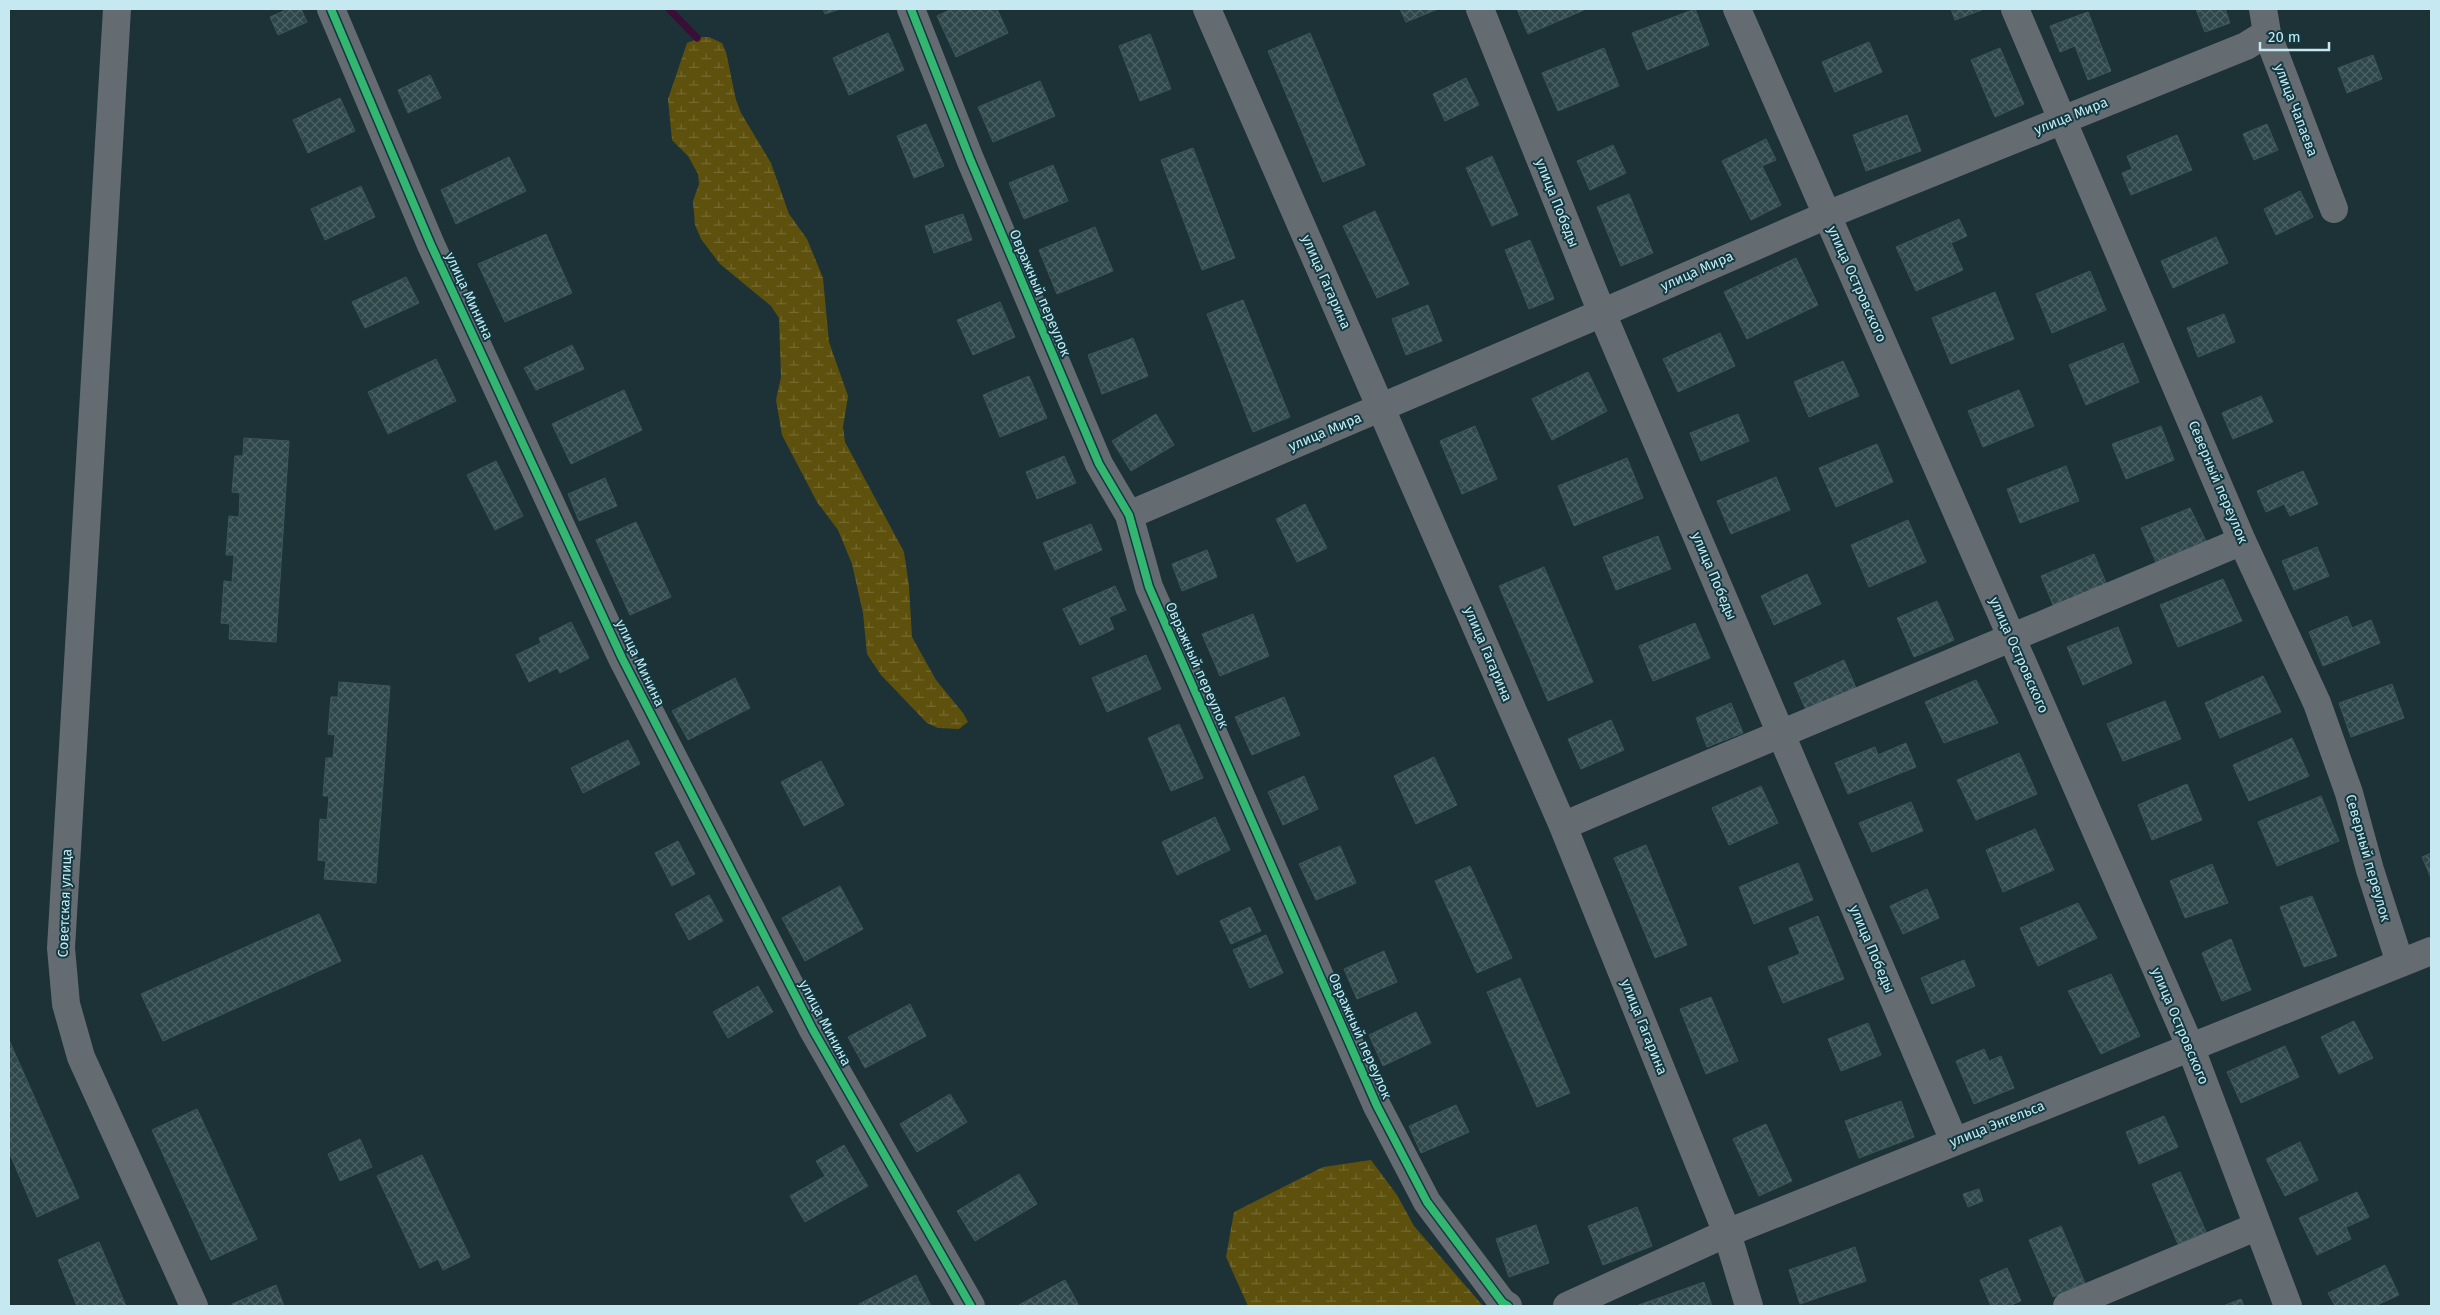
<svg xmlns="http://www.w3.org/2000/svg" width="2440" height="1315" font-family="'Fira Sans',sans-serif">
<defs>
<pattern id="wetland-marsh" width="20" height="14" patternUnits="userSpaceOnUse" patternTransform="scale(1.25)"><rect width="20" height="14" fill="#5e510d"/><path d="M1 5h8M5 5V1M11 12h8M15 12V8" fill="none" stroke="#746a31"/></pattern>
<pattern id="building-cross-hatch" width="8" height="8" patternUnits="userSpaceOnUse" patternTransform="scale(1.25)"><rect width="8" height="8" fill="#2f474a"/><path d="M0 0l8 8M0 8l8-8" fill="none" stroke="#4c6265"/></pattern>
</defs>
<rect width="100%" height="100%" fill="#1c3236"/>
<path fill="url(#wetland-marsh)" d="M 702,37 L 709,37 L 722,43 L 726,52 L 736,100 L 741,113 L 771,163 L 789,214 L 807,239 L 823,278 L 829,342 L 848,396 L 843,427 L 845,442 L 904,552 L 909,586 L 912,637 L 936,680 L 963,713 L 968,722 L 959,729 L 938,728 L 927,723 L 881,675 L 867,654 L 863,613 L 852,564 L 838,530 L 817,502 L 782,435 L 776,400 L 781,377 L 779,318 L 771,306 L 720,264 L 701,239 L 695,225 L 693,201 L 699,184 L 698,174 L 688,156 L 672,140 L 668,99 L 687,43 Z
M 1371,1160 L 1397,1195 L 1414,1226 L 1483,1306 L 1248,1306 L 1226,1257 L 1234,1212 L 1323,1167 Z"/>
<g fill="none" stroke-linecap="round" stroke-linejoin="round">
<path stroke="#3a0e36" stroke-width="7" d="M 669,9 L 697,38"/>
</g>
<path fill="url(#building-cross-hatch)" stroke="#3b5659" d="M 288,9 L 301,9 L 307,22 L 278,35 L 270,17 Z
M 823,9 L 840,9 L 825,14 Z
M 952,9 L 997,9 L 1008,33 L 956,57 L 937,16 Z
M 1400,9 L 1438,9 L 1406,22 Z
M 1517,9 L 1584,9 L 1584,10 L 1528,34 Z
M 1695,9 L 1709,45 L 1647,70 L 1632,33 Z
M 1951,9 L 1984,9 L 1955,20 Z
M 2196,9 L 2225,9 L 2230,23 L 2205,32 Z
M 2088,12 L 2111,71 L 2088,80 L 2075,46 L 2060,52 L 2050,26 Z
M 888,33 L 904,70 L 849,95 L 833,58 Z
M 1310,33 L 1365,165 L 1323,182 L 1268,51 Z
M 1150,34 L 1171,89 L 1140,101 L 1119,46 Z
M 1869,42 L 1882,72 L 1835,92 L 1822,62 Z
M 1604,48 L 1619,86 L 1558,111 L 1542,73 Z
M 2000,48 L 2024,104 L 1995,117 L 1971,60 Z
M 2373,55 L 2382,79 L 2347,93 L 2338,68 Z
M 430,75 L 441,98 L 408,113 L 398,90 Z
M 1466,78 L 1479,105 L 1445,121 L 1433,94 Z
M 1040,81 L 1055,116 L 993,142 L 978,107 Z
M 340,98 L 355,131 L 308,153 L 293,120 Z
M 1907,115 L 1921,151 L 1866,171 L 1853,135 Z
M 926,124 L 944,166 L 914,178 L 897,136 Z
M 2267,124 L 2278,150 L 2254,160 L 2243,134 Z
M 2177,135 L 2192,170 L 2131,195 L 2122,173 L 2132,169 L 2127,156 Z
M 1766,139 L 1776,160 L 1762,166 L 1781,205 L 1751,220 L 1722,161 Z
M 1613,145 L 1626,173 L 1590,190 L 1577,161 Z
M 1193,148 L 1235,258 L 1202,270 L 1161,160 Z
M 1492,156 L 1518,215 L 1492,226 L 1466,168 Z
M 509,157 L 526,191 L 456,224 L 441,190 Z
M 1053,165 L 1068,201 L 1024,219 L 1009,183 Z
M 361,186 L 375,217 L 325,240 L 311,209 Z
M 2300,191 L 2313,217 L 2276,235 L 2264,209 Z
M 1629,194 L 1653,253 L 1621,266 L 1597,207 Z
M 1375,211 L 1409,284 L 1377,298 L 1343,226 Z
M 963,214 L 972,240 L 934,253 L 925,226 Z
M 1959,219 L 1967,236 L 1951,243 L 1963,270 L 1916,291 L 1896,247 Z
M 1095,227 L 1113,271 L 1057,294 L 1039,250 Z
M 546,234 L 572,293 L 505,322 L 478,264 Z
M 2216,237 L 2228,263 L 2173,288 L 2161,261 Z
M 1530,240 L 1554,299 L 1529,309 L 1505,250 Z
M 1796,258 L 1818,305 L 1747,339 L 1724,292 Z
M 2090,271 L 2106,310 L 2052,333 L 2036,294 Z
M 406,277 L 419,303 L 365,328 L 352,302 Z
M 1995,292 L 2014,339 L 1951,364 L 1932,318 Z
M 1243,300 L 1290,417 L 1253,432 L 1207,314 Z
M 1000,302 L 1015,337 L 973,355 L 957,320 Z
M 1428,305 L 1442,341 L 1406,355 L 1392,319 Z
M 2224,314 L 2235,342 L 2198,357 L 2187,328 Z
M 1720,333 L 1735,366 L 1678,392 L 1663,359 Z
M 1133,338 L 1148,376 L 1102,394 L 1088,355 Z
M 2123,343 L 2139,382 L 2086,405 L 2069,365 Z
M 572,345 L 584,369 L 536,390 L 524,368 Z
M 436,359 L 456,401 L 388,434 L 368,392 Z
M 1843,361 L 1859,396 L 1809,417 L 1794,382 Z
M 1588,372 L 1607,411 L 1552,440 L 1532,399 Z
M 1029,376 L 1047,418 L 1000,437 L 983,395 Z
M 624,390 L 642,430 L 571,464 L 552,424 Z
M 2019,390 L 2034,426 L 1983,447 L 1968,411 Z
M 2261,396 L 2273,422 L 2233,439 L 2222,413 Z
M 1156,414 L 1174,445 L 1131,471 L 1112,441 Z
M 1738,414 L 1749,441 L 1701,461 L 1690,433 Z
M 1475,426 L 1497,479 L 1462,494 L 1440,441 Z
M 2161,426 L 2174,460 L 2126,479 L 2112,444 Z
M 244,438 L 289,441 L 276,642 L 229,639 L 230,624 L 221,623 L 224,581 L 232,582 L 234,555 L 226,555 L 229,516 L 239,517 L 240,493 L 232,492 L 235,456 L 243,456 Z
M 1877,444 L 1893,482 L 1836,507 L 1819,468 Z
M 1064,456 L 1076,483 L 1037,499 L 1026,472 Z
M 1627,458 L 1643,498 L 1574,526 L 1558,486 Z
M 496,461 L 523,516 L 495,530 L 467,475 Z
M 2066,466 L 2079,501 L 2020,523 L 2007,489 Z
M 2303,471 L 2318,504 L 2290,516 L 2284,504 L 2266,512 L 2257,491 Z
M 1776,477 L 1790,510 L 1731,534 L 1717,501 Z
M 605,478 L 617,506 L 579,521 L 568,494 Z
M 1305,504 L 1327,548 L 1297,562 L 1276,519 Z
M 2190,508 L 2206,541 L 2156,562 L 2141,528 Z
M 1908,520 L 1926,562 L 1869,587 L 1851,545 Z
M 636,522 L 671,597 L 630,615 L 596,540 Z
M 1091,524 L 1102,550 L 1055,570 L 1043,543 Z
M 1658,536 L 1671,569 L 1616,590 L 1603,557 Z
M 2317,547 L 2329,576 L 2294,590 L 2282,561 Z
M 1207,550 L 1217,577 L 1182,591 L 1172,564 Z
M 2094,554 L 2109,590 L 2056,612 L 2041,576 Z
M 1544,567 L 1593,682 L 1548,701 L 1499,586 Z
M 1807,574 L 1821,604 L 1774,625 L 1761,596 Z
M 2223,579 L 2242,621 L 2178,647 L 2160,605 Z
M 1115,586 L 1126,610 L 1109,617 L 1114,629 L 1080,645 L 1063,609 Z
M 1937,601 L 1954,640 L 1914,657 L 1897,618 Z
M 1253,614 L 1269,656 L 1220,676 L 1202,634 Z
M 2347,616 L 2352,628 L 2371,620 L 2380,643 L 2323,666 L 2309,632 Z
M 571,622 L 589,658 L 560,673 L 557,668 L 529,682 L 516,655 L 541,643 L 539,638 Z
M 1695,623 L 1710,658 L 1653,681 L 1639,646 Z
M 2118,627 L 2132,663 L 2083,685 L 2067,647 Z
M 1146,655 L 1161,689 L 1107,712 L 1092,678 Z
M 1844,660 L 1856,688 L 1806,710 L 1794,683 Z
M 2263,676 L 2281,712 L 2220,738 L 2205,703 Z
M 735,678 L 750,708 L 688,740 L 672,711 Z
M 1976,680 L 1998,723 L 1944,743 L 1925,702 Z
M 339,682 L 390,686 L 376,883 L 324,879 L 326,861 L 318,860 L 320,819 L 327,820 L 329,796 L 323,796 L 326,758 L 333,758 L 335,735 L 328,734 L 331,697 L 338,697 Z
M 2392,684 L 2404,718 L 2351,737 L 2339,703 Z
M 1284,697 L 1300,735 L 1252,755 L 1235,717 Z
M 2165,701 L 2181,739 L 2123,761 L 2107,724 Z
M 1731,703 L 1743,733 L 1707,747 L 1696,718 Z
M 1611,720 L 1624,750 L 1581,769 L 1568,739 Z
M 1179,724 L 1203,778 L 1171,791 L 1148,738 Z
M 2292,738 L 2309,776 L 2249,801 L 2233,765 Z
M 628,740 L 640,764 L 583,793 L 571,768 Z
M 1906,743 L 1916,767 L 1848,794 L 1835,763 L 1875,747 L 1878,755 Z
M 2019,753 L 2037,794 L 1976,820 L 1957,780 Z
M 1434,757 L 1457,805 L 1416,824 L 1394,776 Z
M 821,761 L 844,805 L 804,826 L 781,782 Z
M 1304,776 L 1318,809 L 1283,825 L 1268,792 Z
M 2187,784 L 2202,820 L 2152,840 L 2138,805 Z
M 1761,786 L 1778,823 L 1729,845 L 1712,808 Z
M 2321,796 L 2339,841 L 2277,866 L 2258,822 Z
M 1911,802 L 1923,831 L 1872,852 L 1859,823 Z
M 1215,817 L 1230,850 L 1177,875 L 1162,842 Z
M 2035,829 L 2054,870 L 2003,892 L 1986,850 Z
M 678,841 L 695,874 L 672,886 L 655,853 Z
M 1646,845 L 1687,945 L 1655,958 L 1614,858 Z
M 1340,846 L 1356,883 L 1316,900 L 1299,864 Z
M 2431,853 L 2431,878 L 2422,857 Z
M 1798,863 L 1813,900 L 1754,924 L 1739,887 Z
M 2212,864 L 2228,903 L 2185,918 L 2170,881 Z
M 1470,866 L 1512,958 L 1477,973 L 1435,881 Z
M 840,886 L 863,929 L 805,961 L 782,918 Z
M 1927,889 L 1939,918 L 1903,934 L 1890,906 Z
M 709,895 L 723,921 L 689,940 L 675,914 Z
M 2312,896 L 2337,956 L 2304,967 L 2280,907 Z
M 2078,903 L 2097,938 L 2038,966 L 2020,928 Z
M 1250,907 L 1261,931 L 1231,944 L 1220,921 Z
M 319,914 L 341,961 L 163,1041 L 141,994 Z
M 1818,916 L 1844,979 L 1783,1003 L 1768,967 L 1800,954 L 1789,928 Z
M 1266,935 L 1283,973 L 1250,988 L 1233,950 Z
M 2231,939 L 2251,990 L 2222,1001 L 2202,953 Z
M 1384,951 L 1397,982 L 1357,999 L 1344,969 Z
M 1964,960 L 1975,986 L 1932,1004 L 1921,978 Z
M 2111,974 L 2140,1036 L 2101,1054 L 2068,991 Z
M 1520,978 L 1570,1093 L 1537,1107 L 1487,992 Z
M 758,986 L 773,1012 L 728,1038 L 713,1012 Z
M 1711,997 L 1738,1061 L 1706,1074 L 1680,1009 Z
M 910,1004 L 926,1036 L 865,1068 L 848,1037 Z
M 1416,1012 L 1431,1043 L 1383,1066 L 1369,1035 Z
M 2354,1021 L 2373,1058 L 2339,1074 L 2321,1037 Z
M 1868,1023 L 1881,1055 L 1841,1071 L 1828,1039 Z
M 9,1040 L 79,1198 L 37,1217 L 9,1152 Z
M 2285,1046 L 2299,1077 L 2241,1103 L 2227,1072 Z
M 1984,1049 L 1989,1061 L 2001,1056 L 2014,1088 L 1974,1104 L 1956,1061 Z
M 950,1094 L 967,1122 L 917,1152 L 900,1124 Z
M 1901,1101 L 1914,1137 L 1859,1158 L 1845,1121 Z
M 1456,1105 L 1469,1132 L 1421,1153 L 1409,1126 Z
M 197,1109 L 257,1239 L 211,1260 L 152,1130 Z
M 2164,1116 L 2178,1147 L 2139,1164 L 2126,1132 Z
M 1766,1124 L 1792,1181 L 1759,1196 L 1733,1139 Z
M 360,1139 L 372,1167 L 340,1181 L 328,1154 Z
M 2300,1142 L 2318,1180 L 2285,1196 L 2266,1159 Z
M 844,1145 L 868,1186 L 805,1222 L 790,1196 L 825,1176 L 816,1161 Z
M 422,1155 L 470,1257 L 443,1270 L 438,1259 L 420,1268 L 377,1176 Z
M 2180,1172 L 2206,1232 L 2178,1244 L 2152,1184 Z
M 1019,1174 L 1037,1204 L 975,1241 L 957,1211 Z
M 1979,1189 L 1983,1201 L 1968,1207 L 1963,1194 Z
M 2357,1192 L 2369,1217 L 2346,1227 L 2351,1239 L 2317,1255 L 2299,1218 Z
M 1637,1207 L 1652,1246 L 1603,1265 L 1588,1226 Z
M 1536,1225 L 1549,1263 L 1509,1277 L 1496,1239 Z
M 2061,1226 L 2085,1283 L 2053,1297 L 2029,1240 Z
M 99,1242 L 126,1306 L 77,1306 L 58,1260 Z
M 1855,1247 L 1866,1281 L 1800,1304 L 1789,1270 Z
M 2385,1265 L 2399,1295 L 2375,1306 L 2335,1306 L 2328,1293 Z
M 2007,1268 L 2021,1301 L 2009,1306 L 1991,1306 L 1980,1280 Z
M 916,1275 L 931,1306 L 860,1306 L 859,1304 Z
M 1065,1280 L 1079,1306 L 1017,1306 Z
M 1704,1282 L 1712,1306 L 1636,1306 Z
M 276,1285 L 284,1306 L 233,1306 L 232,1304 Z
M 2241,1299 L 2244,1306 L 2223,1306 Z"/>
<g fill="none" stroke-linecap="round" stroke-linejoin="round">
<path stroke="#646c72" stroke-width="28" d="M 117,9 L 61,948 L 66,1004 L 81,1057 L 194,1306
M 331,9 L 431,245 L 622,658 L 813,1030 L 971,1306
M 911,9 L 970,159 L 1099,464 L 1129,515 L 1149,587 L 1377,1106 L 1427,1202 L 1502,1302 L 1508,1306
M 1207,9 L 1563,826 L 1727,1233 L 1749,1306
M 1480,9 L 1602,313 L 1954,1141
M 1737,9 L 2190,1046 L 2288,1306
M 2015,9 L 2242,541 L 2317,703 L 2349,793 L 2370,870 L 2400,963
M 2263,9 L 2267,33 L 2334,209
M 1129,515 L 1602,313 L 1827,215 L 2246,46 L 2267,33
M 1563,826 C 1788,729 2016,637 2242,541
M 1567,1306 L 1727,1233 L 2431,951
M 2067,1306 L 2258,1226"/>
<defs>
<path id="cycleway" d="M 331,9 L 431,245 L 622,658 L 813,1030 L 971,1306
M 911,9 L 970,159 L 1099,464 L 1129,515 L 1149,587 L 1377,1106 L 1427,1202 L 1502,1302 L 1508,1306"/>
</defs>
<use href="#cycleway" stroke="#123941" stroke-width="11"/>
<use href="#cycleway" stroke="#33b770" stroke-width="8"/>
</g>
<g text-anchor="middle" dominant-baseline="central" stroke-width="4" stroke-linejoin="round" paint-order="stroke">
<g font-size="14" fill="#c6e9f1" stroke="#123941">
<text transform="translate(2296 110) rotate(69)">улица Чапаева</text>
<text transform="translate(2071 116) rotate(-22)">улица Мира</text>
<text transform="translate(1557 203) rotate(68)">улица Победы</text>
<text transform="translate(1697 271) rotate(-24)">улица Мира</text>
<text transform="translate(1326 282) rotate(66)">улица Гагарина</text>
<text transform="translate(1857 284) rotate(66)">улица Островского</text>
<text transform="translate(1040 293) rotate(67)">Овражный переулок</text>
<text transform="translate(469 296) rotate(65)">улица Минина</text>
<text transform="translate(1325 432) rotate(-23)">улица Мира</text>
<text transform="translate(2218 482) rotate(67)">Северный переулок</text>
<text transform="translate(1714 576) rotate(67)">улица Победы</text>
<text transform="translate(1488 654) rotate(67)">улица Гагарина</text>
<text transform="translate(2019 655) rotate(66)">улица Островского</text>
<text transform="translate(640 663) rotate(64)">улица Минина</text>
<text transform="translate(1197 665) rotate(66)">Овражный переулок</text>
<text transform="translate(2368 858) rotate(74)">Северный переулок</text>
<text transform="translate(65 903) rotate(-88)">Советская улица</text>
<text transform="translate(1872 949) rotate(67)">улица Победы</text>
<text transform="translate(825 1023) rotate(62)">улица Минина</text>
<text transform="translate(2180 1026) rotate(67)">улица Островского</text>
<text transform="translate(1644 1027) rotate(68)">улица Гагарина</text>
<text transform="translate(1360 1036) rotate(66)">Овражный переулок</text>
<text transform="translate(1997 1124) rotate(-22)">улица Энгельса</text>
</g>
</g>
<rect width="2440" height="1315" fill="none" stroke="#c6e9f1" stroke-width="20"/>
<path d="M2260 42v8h69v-8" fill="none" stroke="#c6e9f1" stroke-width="2.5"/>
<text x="2268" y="42" font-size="15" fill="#c6e9f1" stroke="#123941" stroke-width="4" paint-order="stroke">20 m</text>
</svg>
